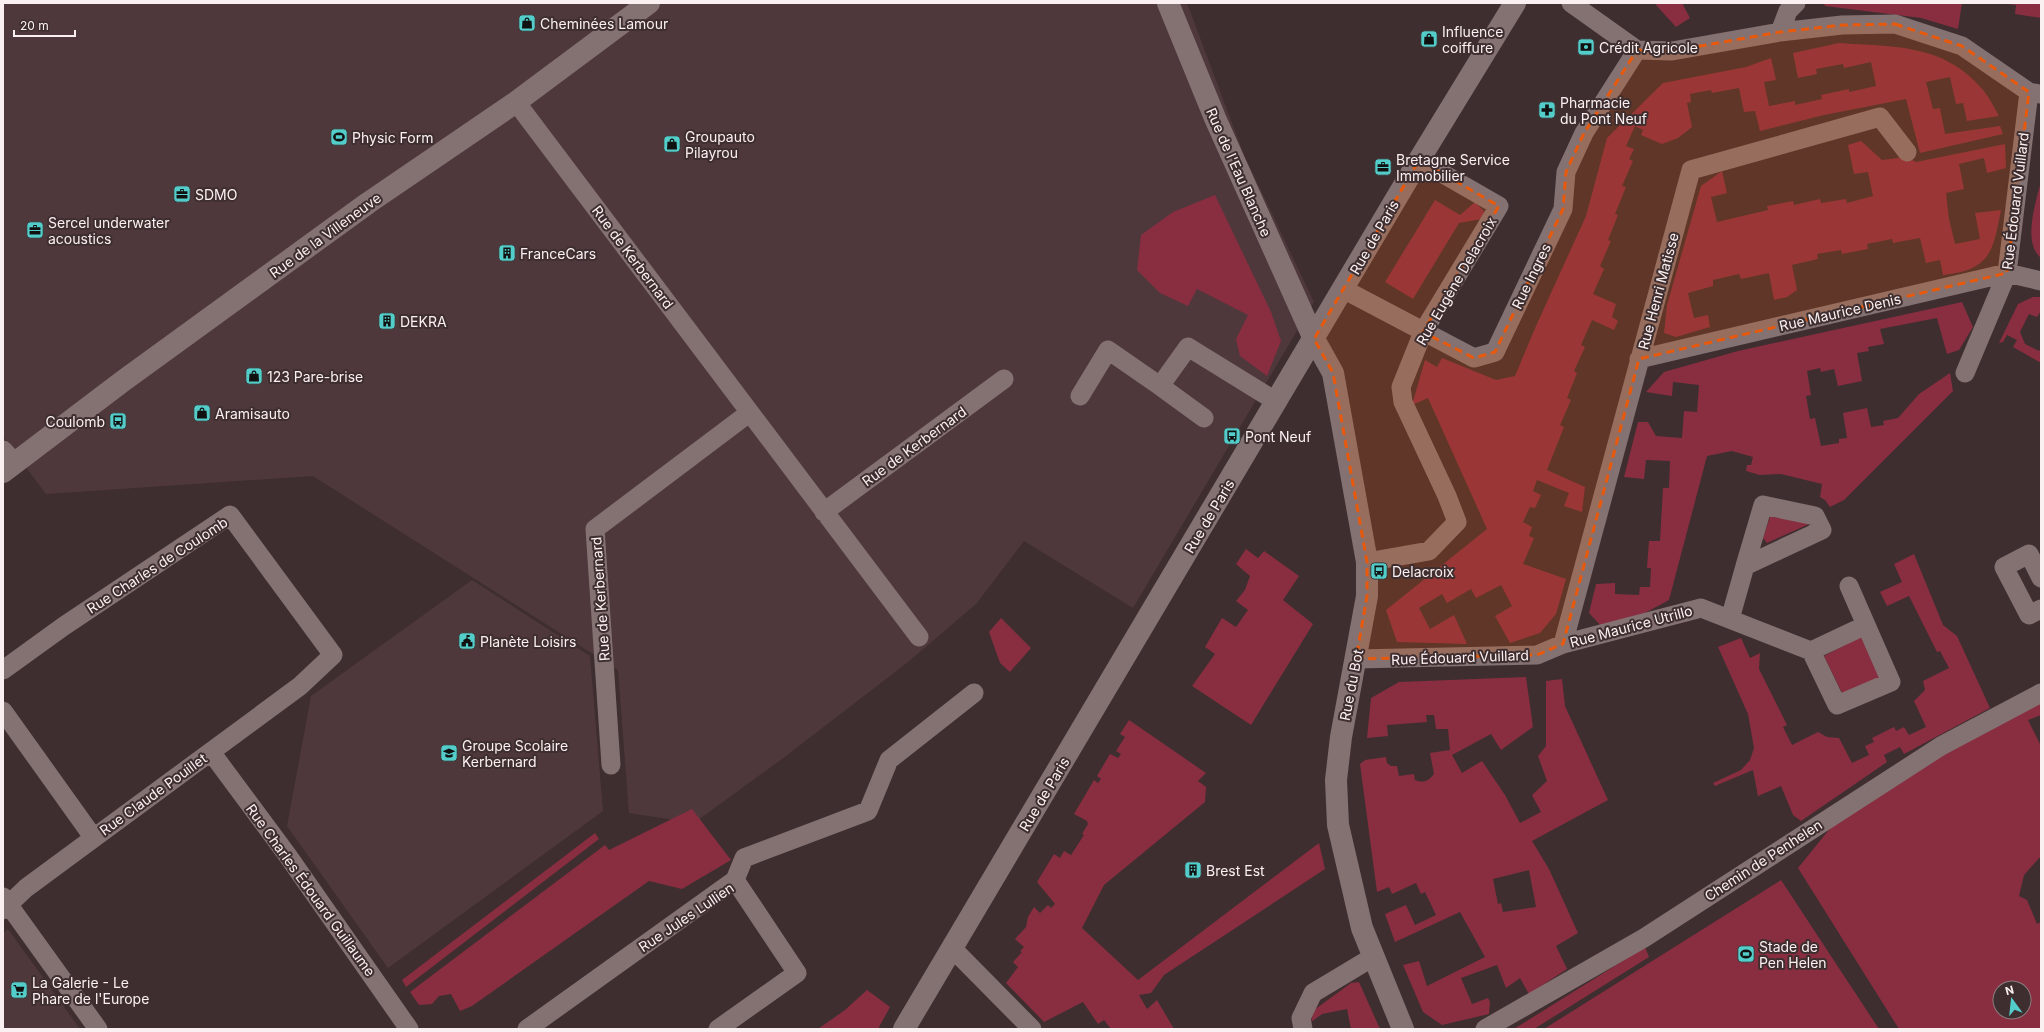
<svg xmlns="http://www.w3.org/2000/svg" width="2044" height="1032" font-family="Inter,sans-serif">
<rect width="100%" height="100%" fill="#3e2e2f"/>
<path fill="#4f383b" d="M 3,3 L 1187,3 L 1244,155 L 1314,302 L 1133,608 L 1024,541 L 976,604 L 908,662 L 782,759 L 694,823 L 629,813 L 618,670 L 313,476 L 46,494 L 3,437 Z
M 472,580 L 590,656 L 603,811 L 388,968 L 287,826 L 311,696 Z
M 8,929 L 80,1029 L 3,1029 L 3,933 Z"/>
<path fill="#882e40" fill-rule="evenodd" d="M 1658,3 L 1682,3 L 1690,18 L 1676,27 L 1656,5 Z
M 1824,3 L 1962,3 L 1958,29 L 1921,18 L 1825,6 Z
M 2000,3 L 2041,3 L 2041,18 L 2015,14 L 2016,5 Z
M 1839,43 C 1893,47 1944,43 1983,90 C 1989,97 1994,107 1999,116 L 1967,121 L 1963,103 L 1956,104 L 1950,77 L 1926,82 L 1933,109 L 1940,108 L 1945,134 L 2000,126 L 2003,134 L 1920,153 L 1906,99 L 1824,115 L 1760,131 L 1755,111 L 1744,112 L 1739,88 L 1712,93 L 1711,90 L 1690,94 L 1691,102 L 1687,103 L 1692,127 L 1678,138 L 1662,144 L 1641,135 L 1643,130 L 1635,126 L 1626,146 L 1634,149 L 1629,159 L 1633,161 L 1622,186 L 1626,187 L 1615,214 L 1618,215 L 1608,240 L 1611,241 L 1600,266 L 1604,269 L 1593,294 L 1616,304 L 1612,317 L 1618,321 L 1614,330 L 1592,320 L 1581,345 L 1585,347 L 1574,371 L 1577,373 L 1567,398 L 1571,400 L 1560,425 L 1564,427 L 1547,470 L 1585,487 L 1582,512 L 1564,506 L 1569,493 L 1537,480 L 1533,491 L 1541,495 L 1535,508 L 1530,507 L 1523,522 L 1532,527 L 1529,536 L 1534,538 L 1523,564 L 1566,579 L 1556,614 L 1540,633 L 1510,643 L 1495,616 L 1512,606 L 1501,585 L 1476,598 L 1471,589 L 1447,603 L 1442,594 L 1419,608 L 1430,629 L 1454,615 L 1467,644 L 1397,642 L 1386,610 L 1487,529 L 1428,398 L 1412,405 L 1425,360 L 1437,367 L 1442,358 L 1496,380 L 1515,376 L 1536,326 L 1586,216 L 1607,138 L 1663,83 L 1746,67 L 1771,58 L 1776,80 L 1764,82 L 1769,106 L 1795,101 L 1795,105 L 1822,99 L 1821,95 L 1849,89 L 1849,92 L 1876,86 L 1871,62 L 1844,68 L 1843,64 L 1816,69 L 1817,74 L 1798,78 L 1793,53 Z
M 1861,141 L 1882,160 L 1906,157 L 1916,162 L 2005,144 L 2006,168 L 1987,173 L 1984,158 L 1959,164 L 1964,189 L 1946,193 L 1949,219 L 1955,244 L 1980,239 L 1975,213 L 2001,210 C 1993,251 1991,270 1943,275 L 1940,260 L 1926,263 L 1920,238 L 1893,243 L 1892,239 L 1867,244 L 1868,249 L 1842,254 L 1841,250 L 1817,254 L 1818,259 L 1792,265 L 1797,290 L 1787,297 L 1774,300 L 1769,273 L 1741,279 L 1739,274 L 1713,280 L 1713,286 L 1688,293 L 1694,318 L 1708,315 L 1710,327 L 1676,337 L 1664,333 L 1667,305 L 1701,186 L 1722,171 L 1727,193 L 1711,197 L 1717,222 L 1768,210 L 1767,206 L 1793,201 L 1794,205 L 1820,199 L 1821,203 L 1846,199 L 1847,203 L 1873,196 L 1868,172 L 1854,174 L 1848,145 Z
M 2041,181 L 2041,258 C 2022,243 2036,202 2041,181 Z
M 1215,195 L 1271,312 L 1281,341 L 1267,376 L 1240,356 L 1236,339 L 1248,315 L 1197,289 L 1188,306 L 1160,293 L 1137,270 L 1141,235 L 1173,212 Z
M 1435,200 L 1460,215 L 1475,202 L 1484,211 L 1482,219 L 1459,223 L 1413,299 L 1385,282 Z
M 2033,297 L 2041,297 L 2041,311 L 2037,317 L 2029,314 L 2020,332 L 2025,344 L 2039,351 L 2041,348 L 2041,363 L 2013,347 L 2017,340 L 2007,335 L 2003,342 L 1999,343 L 2018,304 Z
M 1962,302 L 1973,327 L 1959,350 L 1947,354 L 1937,318 L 1880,329 L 1884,344 L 1868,347 L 1869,351 L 1857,353 L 1862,381 L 1838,386 L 1834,369 L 1821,372 L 1820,368 L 1807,371 L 1811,395 L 1806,396 L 1810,419 L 1815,418 L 1821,446 L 1839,443 L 1839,439 L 1847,438 L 1843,413 L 1867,408 L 1871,427 L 1884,425 L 1883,421 L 1898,418 L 1919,394 L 1950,373 L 1953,391 L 1844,500 L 1830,507 L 1825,500 L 1820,497 L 1822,484 L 1781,474 L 1760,475 L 1746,471 L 1747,465 L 1751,465 L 1753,457 L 1732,451 L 1707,456 L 1669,600 L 1643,614 L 1603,628 L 1589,613 L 1596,584 L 1615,583 L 1615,594 L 1639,595 L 1640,587 L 1650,587 L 1651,568 L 1647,568 L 1649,541 L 1660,541 L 1663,488 L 1669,488 L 1670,461 L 1646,460 L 1644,479 L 1624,477 L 1638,422 L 1648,422 L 1656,436 L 1682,438 L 1684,411 L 1697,412 L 1699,385 L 1673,382 L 1672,396 L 1646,392 L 1664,372 L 1738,351 Z
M 1772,511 L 1809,524 L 1767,543 L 1763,538 Z
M 1246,549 L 1258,558 L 1264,551 L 1299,576 L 1283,600 L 1313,624 L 1251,725 L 1192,686 L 1215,654 L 1205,647 L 1222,618 L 1236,627 L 1248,610 L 1236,601 L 1245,590 L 1250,576 L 1236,564 Z
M 1914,554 L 1943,625 L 1957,636 L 1990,708 L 1904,754 L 1900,747 L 1884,755 L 1887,762 L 1801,821 L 1793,815 L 1781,786 L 1758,796 L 1753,770 L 1715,786 L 1713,783 L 1741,770 L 1750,760 L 1754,748 L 1748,714 L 1718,647 L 1741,638 L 1750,658 L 1760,653 L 1759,669 L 1787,725 L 1783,727 L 1792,745 L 1818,732 L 1827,737 L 1839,738 L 1852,763 L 1869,755 L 1865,746 L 1874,742 L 1872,738 L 1894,727 L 1896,731 L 1904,727 L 1909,735 L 1926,727 L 1914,701 L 1925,690 L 1923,681 L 1949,668 L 1940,651 L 1937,652 L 1909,596 L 1887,606 L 1880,592 L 1902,582 L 1894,564 Z
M 1001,618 L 1031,648 L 1010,672 L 1000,663 L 989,632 Z
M 1864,635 L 1883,677 L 1843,695 L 1824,656 Z
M 1526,677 L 1533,727 L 1501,750 L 1491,734 L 1452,755 L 1462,773 L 1482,761 L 1505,795 L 1520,823 L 1541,812 L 1532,795 L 1547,781 L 1538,756 L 1546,746 L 1546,681 L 1562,679 L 1565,706 L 1608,800 L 1532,841 L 1549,869 L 1578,933 L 1556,946 L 1567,969 L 1529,994 L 1520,978 L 1506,988 L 1497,965 L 1461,978 L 1472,1004 L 1488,998 L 1490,1002 L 1489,1014 L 1442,1025 L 1423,1012 L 1403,965 L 1419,961 L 1427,986 L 1485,957 L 1460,912 L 1395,942 L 1385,914 L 1406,905 L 1415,925 L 1436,915 L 1425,892 L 1421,894 L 1416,883 L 1392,894 L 1389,887 L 1377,892 L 1360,764 L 1365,760 L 1386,757 L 1387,763 L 1391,766 L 1397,766 L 1399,776 L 1414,774 L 1415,780 C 1425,784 1429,780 1434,774 L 1430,753 L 1450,750 L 1448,729 L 1436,729 L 1434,715 L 1426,715 L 1427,722 L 1387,725 L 1388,736 L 1367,738 L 1371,698 L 1399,682 ZM 1529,870 L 1536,907 L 1503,912 L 1501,903 L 1498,904 L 1493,879 Z
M 2041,702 L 2041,715 L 2028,720 L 2041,746 L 2041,856 L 2024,875 L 2019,896 L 2027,900 L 2037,924 L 2041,922 L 2041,1029 L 1899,1029 L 1798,868 L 1832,826 L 1950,748 ZM 2000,988 L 2024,988 L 2024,1012 L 2000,1012 Z
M 1129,720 L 1206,773 L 1198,781 L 1206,787 L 1205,802 L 1104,885 L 1082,928 L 1138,980 L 1319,843 L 1325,869 L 1164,975 L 1151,993 L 1139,995 L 1147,1009 L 1157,1000 L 1174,1029 L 1111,1029 L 1104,1020 L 1098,1024 L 1083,1002 L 1044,1022 L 1006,983 L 1018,967 L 1013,962 L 1022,952 L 1020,951 L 1024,947 L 1015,939 L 1026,927 L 1028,917 L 1034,907 L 1040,913 L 1048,905 L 1051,908 L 1055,904 L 1037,882 L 1054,854 L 1060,858 L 1064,851 L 1071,855 L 1084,835 L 1082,834 L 1088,824 L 1087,821 L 1074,814 L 1094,780 L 1098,783 L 1101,779 L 1097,776 L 1110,754 L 1118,758 L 1121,754 L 1116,751 L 1125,737 L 1120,734 Z
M 692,809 L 731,860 L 682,889 L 649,881 L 472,1006 L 460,1011 L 451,994 L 439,996 L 432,1004 L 419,1005 L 410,992 L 605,845 L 609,850 Z
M 595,833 L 599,839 L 406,987 L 402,980 Z
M 1781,880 L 1879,1029 L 1544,1029 Z
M 1645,947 L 1649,957 L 1534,1029 L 1514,1029 Z
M 1359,982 L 1380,1029 L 1351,1029 L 1347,1009 L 1322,1014 L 1311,1022 L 1314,1010 L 1351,983 Z
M 867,990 L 890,1007 L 878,1029 L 818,1029 L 845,1010 Z"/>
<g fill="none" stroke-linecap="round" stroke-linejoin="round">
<path stroke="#847273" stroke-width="19" d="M 1571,3 L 1637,50 L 1672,51 L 1780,32 L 1788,11 L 1796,3
M 1780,32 L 1842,25 L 1895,24 L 1962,46 L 2029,92 L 2040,94
M 516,102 L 919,637
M 1343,289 L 1474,358 L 1495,352 L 1563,209 L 1566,172 L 1584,133 L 1637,50
M 1639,359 L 2007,273 L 2041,281
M 1965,373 L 2007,273 L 2029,92
M 1160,386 L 1204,418
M 1080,396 L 1108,350 L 1160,386 L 1188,347 L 1277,402
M 3,450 L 15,463
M 1763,505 L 1815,516 L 1822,530 L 1745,566 Z
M 824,512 L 1004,379
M 1367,562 L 1429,551 L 1457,522 L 1447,496 L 1403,402 L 1401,387 L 1423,332 L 1499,206 L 1419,160
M 2041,578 L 2029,554 L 2004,567 L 2029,615 L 2041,609
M 1849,586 L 1866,625
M 1730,619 L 1745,566
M 1563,644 L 1691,170 L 1880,117 L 1907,152
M 1356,659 L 1537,655 L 1563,644 L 1701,608 L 1811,651 L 1837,705 L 1891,682 L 1866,625 L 1811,651
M 3,670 L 64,626 L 230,515 L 333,655 L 300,686 L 26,888 L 3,910
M 3,711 L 93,837
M 211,752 L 288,856 L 409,1029
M 611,765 L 595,529 L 749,413
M 735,880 L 744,858 L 868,811 L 889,760 L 974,693
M 3,897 L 98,1029
M 952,948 L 1032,1029
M 527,1029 L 735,880 L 797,973 L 718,1029
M 1303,1029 L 1301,1018 L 1313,993 L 1373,957
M 1485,1029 L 1644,938 L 1941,746 L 2041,693"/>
<path stroke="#847273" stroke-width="22" d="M 1168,3 L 1215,118 L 1314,339 L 1333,373 L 1367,562 L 1367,596 L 1341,737 L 1336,780 L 1338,825 L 1362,928 L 1403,1029
M 3,472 L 123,381 L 368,203 L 516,102 L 649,3
M 904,1029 L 1419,160 L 1515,3"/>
</g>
<path fill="#e8590c" fill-opacity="0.2" stroke="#e8590c" stroke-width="3" stroke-dasharray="8 5" stroke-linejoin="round" d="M 1895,24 L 1962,46 L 2029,92 L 2007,273 L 1639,359 L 1563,644 L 1537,655 L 1356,659 L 1367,596 L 1367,562 L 1333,373 L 1314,339 L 1419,160 L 1499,206 L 1423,332 L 1474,358 L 1495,352 L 1563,209 L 1566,172 L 1584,133 L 1637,50 L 1672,51 L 1780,32 L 1842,25 Z"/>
<defs>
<symbol id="shop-square" viewBox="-11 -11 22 22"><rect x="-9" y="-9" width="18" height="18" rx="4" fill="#53cdc9" stroke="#3e2e2f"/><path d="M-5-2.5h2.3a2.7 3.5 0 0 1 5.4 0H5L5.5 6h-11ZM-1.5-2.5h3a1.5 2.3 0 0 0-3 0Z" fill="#111"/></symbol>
<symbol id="bank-square" viewBox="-11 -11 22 22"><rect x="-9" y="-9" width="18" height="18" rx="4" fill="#53cdc9" stroke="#3e2e2f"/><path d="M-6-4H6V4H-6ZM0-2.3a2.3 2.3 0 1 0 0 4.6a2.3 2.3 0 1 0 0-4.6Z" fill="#111"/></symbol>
<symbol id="pharmacy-square" viewBox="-11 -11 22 22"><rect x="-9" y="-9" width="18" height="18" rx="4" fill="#53cdc9" stroke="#3e2e2f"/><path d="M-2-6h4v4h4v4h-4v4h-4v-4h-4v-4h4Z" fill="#111"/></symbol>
<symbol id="stadium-square" viewBox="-11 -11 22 22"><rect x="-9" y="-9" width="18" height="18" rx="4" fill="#53cdc9" stroke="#3e2e2f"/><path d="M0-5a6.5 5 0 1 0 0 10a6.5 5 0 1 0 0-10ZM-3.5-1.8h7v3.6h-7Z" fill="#111"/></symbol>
<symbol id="office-square" viewBox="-11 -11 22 22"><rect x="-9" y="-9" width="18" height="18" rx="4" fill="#53cdc9" stroke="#3e2e2f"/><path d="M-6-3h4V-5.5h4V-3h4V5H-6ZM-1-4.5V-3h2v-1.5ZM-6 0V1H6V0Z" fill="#111"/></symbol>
<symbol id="building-square" viewBox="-11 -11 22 22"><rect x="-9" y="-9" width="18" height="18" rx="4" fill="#53cdc9" stroke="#3e2e2f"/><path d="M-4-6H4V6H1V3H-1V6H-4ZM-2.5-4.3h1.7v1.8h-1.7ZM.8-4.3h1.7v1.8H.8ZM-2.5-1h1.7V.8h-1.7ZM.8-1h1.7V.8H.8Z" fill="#111"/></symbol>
<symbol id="bus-square" viewBox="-11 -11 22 22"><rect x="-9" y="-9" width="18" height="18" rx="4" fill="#53cdc9" stroke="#3e2e2f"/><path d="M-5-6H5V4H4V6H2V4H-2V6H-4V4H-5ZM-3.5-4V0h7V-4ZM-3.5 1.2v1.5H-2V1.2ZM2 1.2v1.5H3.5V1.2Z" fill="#111"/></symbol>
<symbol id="civic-square" viewBox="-11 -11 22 22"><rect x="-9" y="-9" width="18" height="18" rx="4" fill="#53cdc9" stroke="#3e2e2f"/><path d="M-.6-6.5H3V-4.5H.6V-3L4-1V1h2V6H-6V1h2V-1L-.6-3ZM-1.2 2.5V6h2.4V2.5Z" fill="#111"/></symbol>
<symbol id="school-square" viewBox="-11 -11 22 22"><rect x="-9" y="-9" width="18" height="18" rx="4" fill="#53cdc9" stroke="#3e2e2f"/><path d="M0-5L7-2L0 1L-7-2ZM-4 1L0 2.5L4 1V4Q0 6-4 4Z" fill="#111"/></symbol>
<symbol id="supermarket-square" viewBox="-11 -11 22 22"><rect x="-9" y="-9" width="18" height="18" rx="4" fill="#53cdc9" stroke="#3e2e2f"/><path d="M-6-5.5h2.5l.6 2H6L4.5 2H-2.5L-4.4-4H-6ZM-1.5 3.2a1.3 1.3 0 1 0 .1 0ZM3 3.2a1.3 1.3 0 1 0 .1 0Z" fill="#111"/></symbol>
</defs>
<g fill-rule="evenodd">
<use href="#shop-square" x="517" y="13" width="20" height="20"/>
<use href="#shop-square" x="1419" y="29" width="20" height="20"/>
<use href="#bank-square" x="1576" y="37" width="20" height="20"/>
<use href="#pharmacy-square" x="1537" y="100" width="20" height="20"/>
<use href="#stadium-square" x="329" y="127" width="20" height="20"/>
<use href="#shop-square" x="662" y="134" width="20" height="20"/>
<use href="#office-square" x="1373" y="157" width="20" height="20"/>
<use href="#office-square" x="172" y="184" width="20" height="20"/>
<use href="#office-square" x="25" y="220" width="20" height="20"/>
<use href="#building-square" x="497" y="243" width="20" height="20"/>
<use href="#building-square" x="377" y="311" width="20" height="20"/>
<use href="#shop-square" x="244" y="366" width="20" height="20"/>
<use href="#shop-square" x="192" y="403" width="20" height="20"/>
<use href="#bus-square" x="108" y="411" width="20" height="20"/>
<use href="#bus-square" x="1222" y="426" width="20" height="20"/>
<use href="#bus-square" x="1369" y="561" width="20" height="20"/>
<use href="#civic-square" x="457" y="631" width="20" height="20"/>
<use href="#school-square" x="439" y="743" width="20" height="20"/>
<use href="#building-square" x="1183" y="860" width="20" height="20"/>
<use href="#stadium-square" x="1736" y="944" width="20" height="20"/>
<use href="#supermarket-square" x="9" y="980" width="20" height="20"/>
</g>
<g text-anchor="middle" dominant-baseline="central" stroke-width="4" stroke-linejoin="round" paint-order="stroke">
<g font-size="14" fill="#fbf0f1" stroke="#3e2e2f" text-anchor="start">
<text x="540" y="23">Cheminées Lamour</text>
<text x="1442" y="31">Influence<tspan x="1442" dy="16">coiffure</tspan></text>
<text x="1599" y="47">Crédit Agricole</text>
<text x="1560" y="102">Pharmacie<tspan x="1560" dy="16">du Pont Neuf</tspan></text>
<text x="685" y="136">Groupauto<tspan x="685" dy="16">Pilayrou</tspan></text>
<text x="352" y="137">Physic Form</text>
<text x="1396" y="159">Bretagne Service<tspan x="1396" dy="16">Immobilier</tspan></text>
<text x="195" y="194">SDMO</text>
<text x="48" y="222">Sercel underwater<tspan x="48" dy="16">acoustics</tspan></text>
<text x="520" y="253">FranceCars</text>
<text x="400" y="321">DEKRA</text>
<text x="267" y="376">123 Pare-brise</text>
<text x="215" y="413">Aramisauto</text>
<text x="105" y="421" text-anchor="end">Coulomb</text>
<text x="1245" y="436">Pont Neuf</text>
<text x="1392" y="571">Delacroix</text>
<text x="480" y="641">Planète Loisirs</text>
<text x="462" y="745">Groupe Scolaire<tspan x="462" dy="16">Kerbernard</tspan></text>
<text x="1206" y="870">Brest Est</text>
<text x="1759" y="946">Stade de<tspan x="1759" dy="16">Pen Helen</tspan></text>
<text x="32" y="982">La Galerie - Le<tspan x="32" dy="16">Phare de l'Europe</tspan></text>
</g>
<g font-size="14" fill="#fbf0f1" stroke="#3e2e2f">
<text transform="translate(1239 172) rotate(66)">Rue de l'Eau Blanche</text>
<text transform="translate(2015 201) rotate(-83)">Rue Édouard Vuillard</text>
<text transform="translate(325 235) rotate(-36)">Rue de la Villeneuve</text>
<text transform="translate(1374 237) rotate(-60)">Rue de Paris</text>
<text transform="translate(633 257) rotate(53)">Rue de Kerbernard</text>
<text transform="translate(1531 276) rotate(-64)">Rue Ingres</text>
<text transform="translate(1456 281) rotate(-60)">Rue Eugène Delacroix</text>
<text transform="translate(1658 291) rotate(-75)">Rue Henri Matisse</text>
<text transform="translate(1840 312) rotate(-13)">Rue Maurice Denis</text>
<text transform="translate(914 446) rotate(-36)">Rue de Kerbernard</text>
<text transform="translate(1209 516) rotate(-59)">Rue de Paris</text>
<text transform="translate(157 565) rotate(-33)">Rue Charles de Coulomb</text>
<text transform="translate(600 599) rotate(-94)">Rue de Kerbernard</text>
<text transform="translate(1631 626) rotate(-15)">Rue Maurice Utrillo</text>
<text transform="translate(1460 657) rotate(-2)">Rue Édouard Vuillard</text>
<text transform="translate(1351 685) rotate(-79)">Rue du Bot</text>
<text transform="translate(153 794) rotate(-36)">Rue Claude Pouillet</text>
<text transform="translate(1044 794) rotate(-59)">Rue de Paris</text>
<text transform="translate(1763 860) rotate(-33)">Chemin de Penhelen</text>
<text transform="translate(311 890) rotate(54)">Rue Charles Édouard Guillaume</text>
<text transform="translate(686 917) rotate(-34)">Rue Jules Lullien</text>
</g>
</g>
<rect width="2044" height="1032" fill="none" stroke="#fbf0f1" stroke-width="8"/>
<g transform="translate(2012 1000) rotate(345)"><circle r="19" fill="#3e2e2f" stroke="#8a7c7d"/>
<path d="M0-3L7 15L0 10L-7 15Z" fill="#53cdc9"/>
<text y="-6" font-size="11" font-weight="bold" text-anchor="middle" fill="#fbf0f1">N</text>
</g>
<path d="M14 30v6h61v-6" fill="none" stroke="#fbf0f1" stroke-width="2"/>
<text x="20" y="30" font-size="12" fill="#fbf0f1" stroke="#3e2e2f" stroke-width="3" paint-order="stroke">20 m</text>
</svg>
